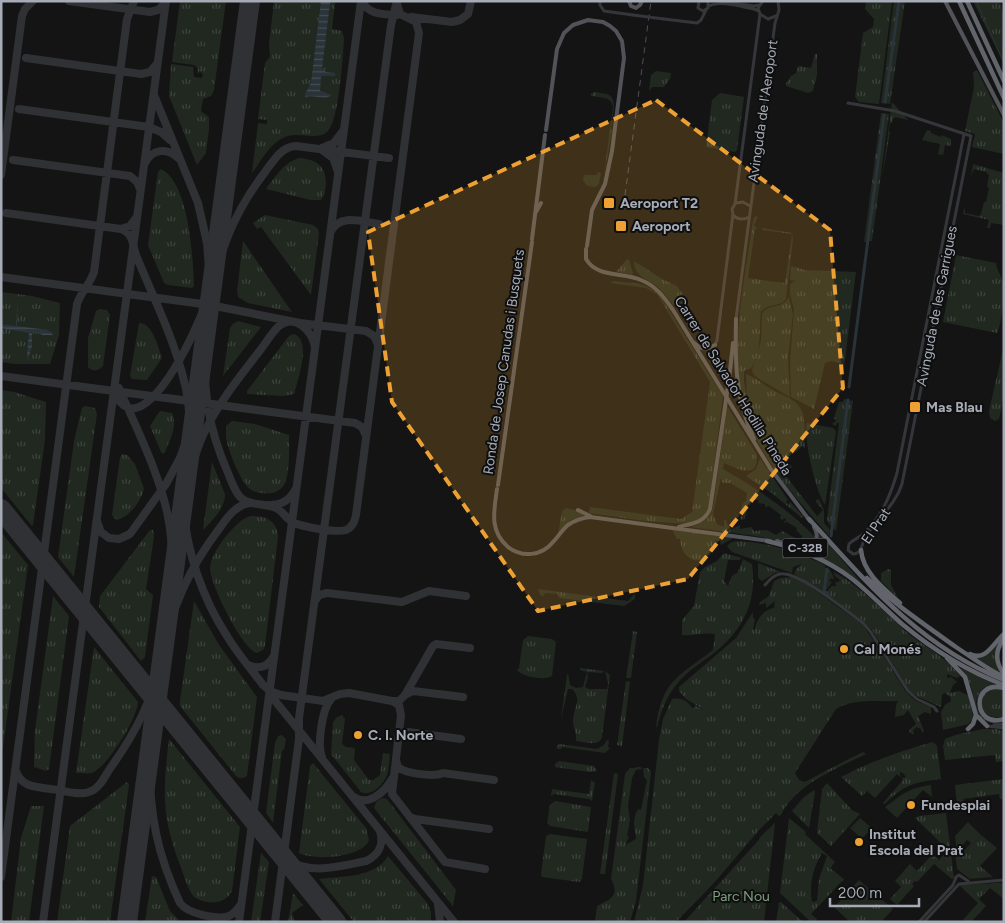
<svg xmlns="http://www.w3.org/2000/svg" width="1005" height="923" font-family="Figtree,sans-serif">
<defs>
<pattern id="grass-tufts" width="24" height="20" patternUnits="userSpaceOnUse" patternTransform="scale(1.25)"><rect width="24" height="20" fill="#202820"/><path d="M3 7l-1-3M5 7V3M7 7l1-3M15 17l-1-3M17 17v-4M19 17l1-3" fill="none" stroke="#3d443e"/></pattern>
<pattern id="water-rules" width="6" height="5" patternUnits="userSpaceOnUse" patternTransform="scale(1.25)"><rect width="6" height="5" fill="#2a3339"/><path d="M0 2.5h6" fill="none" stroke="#464e53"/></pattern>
</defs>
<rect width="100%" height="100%" fill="#141415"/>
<path fill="url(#grass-tufts)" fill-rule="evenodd" d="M 180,1 L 226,1 L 214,90 L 211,96 L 203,99 L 201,111 L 209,117 L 209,129 L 206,153 L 197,165 L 169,96 L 171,64 L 193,67 L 194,77 L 202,78 L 203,74 L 200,72 L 197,74 L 198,68 L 194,65 L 172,62 Z
M 274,1 L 337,1 L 335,3 L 332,29 L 342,31 L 344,38 C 343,56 339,123 327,132 C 316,141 298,131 285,137 C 270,143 261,161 252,173 L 258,123 L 267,124 L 267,120 L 258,119 L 265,63 L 270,57 L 269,44 Z
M 866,1 L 892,1 L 879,104 L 859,102 L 855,97 L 863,33 L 873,27 L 874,19 L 865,9 Z
M 894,1 L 905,1 L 890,104 L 881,103 Z
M 973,1 L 1000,1 L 1004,20 L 1004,64 Z
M 815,54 L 817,54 L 817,75 L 813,91 L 808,93 L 786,86 L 786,83 L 791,76 L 796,73 L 798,66 L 811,68 Z
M 977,70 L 1004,123 L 1004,154 L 972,147 L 975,134 L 965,131 L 974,87 L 973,72 Z
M 656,71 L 671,73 L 670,79 L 664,87 L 652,87 L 649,91 L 651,75 Z
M 594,92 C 597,93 605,93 609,95 C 618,100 612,119 611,127 L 612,131 L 603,182 L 613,107 C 611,96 601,98 592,96 L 591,94 Z
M 720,93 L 744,97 L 737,150 L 735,152 L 706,147 L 712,100 Z
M 892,102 L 908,120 L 895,117 L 893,119 L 892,123 L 890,123 L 889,131 L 890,132 L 882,179 Z
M 881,113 L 889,114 L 872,241 L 864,242 Z
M 927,130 L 931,131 L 931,133 L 941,137 L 941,135 L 951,139 L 951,146 L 945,145 L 943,155 L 938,154 L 940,144 L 922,140 Z
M 300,158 C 316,160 326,165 326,184 C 325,190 325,195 321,200 L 311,200 L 266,189 C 274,178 285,161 300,158 Z
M 973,164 L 1004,173 L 1004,225 L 991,223 L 990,228 L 987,228 L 989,220 L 963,214 L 965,206 L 965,213 L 979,216 L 981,214 L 984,202 L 986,202 L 989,188 L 987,187 L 989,175 L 987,174 L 987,172 L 974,169 L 971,176 Z
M 161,169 C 189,182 193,258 194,286 L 192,288 L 168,285 L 164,283 L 148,245 L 158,172 Z
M 598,172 L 601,173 L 599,184 L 595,187 L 587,186 L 583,180 L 584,175 L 596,175 Z
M 265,215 L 313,225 L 318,229 L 319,234 L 311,295 L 261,227 L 257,229 L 253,223 Z
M 755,216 L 758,217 L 754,225 L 757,229 L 755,229 L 748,278 L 785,283 L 792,234 L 762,230 L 762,228 L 792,233 L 793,240 L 786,299 C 779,308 767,303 761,312 C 759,325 762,358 751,368 C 749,369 747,370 744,371 L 744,382 L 747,397 L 746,374 C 755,377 764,385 773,390 C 780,394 787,396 794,401 C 809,412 803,433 805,449 L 802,446 L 797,451 L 789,456 L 788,460 L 792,467 L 785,473 L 783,465 L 775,457 L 786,476 L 817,516 L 823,510 L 816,502 L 816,500 L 819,499 L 824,510 L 824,523 L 830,530 L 829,536 C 796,498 759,459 745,410 C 728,352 745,279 753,220 Z
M 243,241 L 292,312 L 248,303 L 238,297 L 237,291 Z
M 956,255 L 996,263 C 997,271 1001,275 1003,281 C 1005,290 1002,325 997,333 L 943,322 Z
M 627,259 L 629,260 L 633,273 L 632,275 L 616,272 Z
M 634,261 L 662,279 L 677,286 L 682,293 L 679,304 L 673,305 C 669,300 665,294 660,289 C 650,279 634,278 634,261 Z
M 791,266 L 805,270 L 856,272 L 844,367 L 843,364 L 831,361 L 825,363 L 814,409 L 791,397 L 790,362 L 794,310 L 790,294 L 790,284 L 795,281 L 790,280 Z
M 613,281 C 635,284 644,280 661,297 L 723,396 L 709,506 L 705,515 L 702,519 L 687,524 L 645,521 L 589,513 L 590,507 L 681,519 L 692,512 L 710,382 L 657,294 L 646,288 L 610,283 Z
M 1,292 L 32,296 L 60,303 L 59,335 L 50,364 L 15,364 L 1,362 Z
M 789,297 L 793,314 L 788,359 L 790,397 L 759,379 L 754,375 L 752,370 L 757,356 L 761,340 L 762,313 C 770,303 781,310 789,297 Z
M 99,309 L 107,310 L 110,315 L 103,366 C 99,371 92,372 88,367 L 88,338 L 96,311 Z
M 238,321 L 261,327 L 223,376 L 230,328 L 233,324 Z
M 139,323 C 153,323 158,347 162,358 L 147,380 L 132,379 L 130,376 Z
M 294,334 C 312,341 298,379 294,394 L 284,396 L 247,394 L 247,391 L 289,336 Z
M 1004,345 C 1004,366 1005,400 999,419 L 995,421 L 990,418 L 989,411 Z
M 1,390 L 14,392 L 46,402 L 45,440 L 33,525 L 32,526 L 1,488 Z
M 844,399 L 853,401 L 836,531 L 829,524 L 827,519 L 839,423 L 837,423 L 836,426 L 832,424 L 836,421 L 834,418 L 839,402 L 843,402 Z
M 85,406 L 95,408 L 97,414 L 74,577 L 58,557 L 74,441 L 82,408 Z
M 727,406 L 756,453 C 761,481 737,469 724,463 L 723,469 C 756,488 788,509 815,537 L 811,544 L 802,547 L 762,537 L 691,527 C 702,524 709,519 713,508 ZM 721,478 L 723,483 L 730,483 L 747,493 L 746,501 L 743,503 L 741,508 L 742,514 L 740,518 L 742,520 L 745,518 L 748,506 L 751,504 L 753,500 L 759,500 L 758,503 L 765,504 L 765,507 L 769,506 L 781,515 L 780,518 L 782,520 L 785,518 L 786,520 L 783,523 L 787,522 L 797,528 L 796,530 L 802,536 L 802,538 L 795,538 L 782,531 L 776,535 L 767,530 L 754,531 L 751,527 L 740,529 L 740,525 L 732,529 L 728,526 L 726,520 L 724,520 L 724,527 L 717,524 L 713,514 Z
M 161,411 L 172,413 C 178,424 170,441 165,452 L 163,454 L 161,452 L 150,426 L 159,412 Z
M 232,421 L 255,424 L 289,435 C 289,450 290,466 286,481 C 284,487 278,492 272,493 C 266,494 255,493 250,489 C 241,483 227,448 226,437 C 226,434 226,429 226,426 Z
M 807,423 L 833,428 L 836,431 L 825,505 C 816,492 803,439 807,423 Z
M 122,454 L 127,455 L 135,464 L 144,489 C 141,501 129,518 116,520 L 112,515 L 120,457 Z
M 760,458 L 788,500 L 786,502 L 788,504 L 790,503 L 789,501 L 791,503 L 803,516 L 802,518 L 773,494 L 746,476 L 756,469 Z
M 212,462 L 225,494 C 226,507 212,521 203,530 Z
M 566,508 L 576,510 L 584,516 L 571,520 L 558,534 L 562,511 Z
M 251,516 C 267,516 277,521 278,537 L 265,646 L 263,650 L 257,653 C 242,649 210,584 210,568 C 210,553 237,518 251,516 Z
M 150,530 L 153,530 L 154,537 L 146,589 L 153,595 L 145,657 L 141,661 L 99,607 L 100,596 Z
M 672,530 L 733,538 L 721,545 L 720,541 L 715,540 C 714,567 682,568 680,539 L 677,539 Z
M 1,532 L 28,565 L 1,762 Z
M 819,533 L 867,589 L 844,571 L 811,551 L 817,543 Z
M 736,541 C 767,542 797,552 825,565 L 825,568 C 830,569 833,574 834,579 L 831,578 L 829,581 L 832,582 L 824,593 L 794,574 L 796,569 L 802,564 L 793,567 L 792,573 L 732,552 L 727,546 L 730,543 Z
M 724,553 L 742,558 L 739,560 L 728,560 L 724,581 L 728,586 L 732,576 L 738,572 L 743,559 L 752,564 C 757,597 746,625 721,647 C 707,660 688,669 676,685 C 666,698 661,711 657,727 L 656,727 C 662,680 679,676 713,650 L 715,634 C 703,632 693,636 682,635 L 682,620 L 694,606 L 700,572 L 705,567 L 717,561 Z
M 758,563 L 781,572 L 775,573 L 762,581 L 758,578 Z
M 888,569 L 891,570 L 891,585 L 898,598 L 881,581 L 881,573 Z
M 833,572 C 857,582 889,617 910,635 C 927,648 947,658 960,676 L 957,678 L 947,674 L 947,678 L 951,677 L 957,682 L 953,685 L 950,693 L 959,691 L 970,696 L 973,717 L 969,724 L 943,730 L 941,712 L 945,705 L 951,701 L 950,696 L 944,693 L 942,695 L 941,707 L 916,696 L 909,690 L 872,630 L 863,621 L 827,595 L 827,591 L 832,586 L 837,586 L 835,583 L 836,582 L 841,581 L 835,576 Z
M 793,577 L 808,585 L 863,625 L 880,650 L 906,692 L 916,701 L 931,707 L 931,714 L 925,712 L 918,716 L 924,731 L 922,733 L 921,729 L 917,727 L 913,730 L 914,735 L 910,733 L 909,730 L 916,724 L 908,710 L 904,715 L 895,717 L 896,705 L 898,701 C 877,702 855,698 836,709 L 795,773 L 799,780 L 805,782 C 825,771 843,762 863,752 L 866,754 C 837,768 795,785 781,815 L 779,816 L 776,813 L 760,829 L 714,883 L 676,922 L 634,922 L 643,885 L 659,740 L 663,719 L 672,699 C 681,697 688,701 693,709 L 695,706 L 704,710 L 686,699 L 679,691 L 679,687 L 736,638 L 753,612 L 753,618 L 755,619 L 753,629 L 755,630 C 755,621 764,609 774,608 L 775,601 L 766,608 L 766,603 L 759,605 L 760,602 L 769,596 L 774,581 L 780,578 Z
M 538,589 L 628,601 L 635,593 L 635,599 L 624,606 L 559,598 L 558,594 L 545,593 L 544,596 L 540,595 Z
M 53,596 L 69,616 L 49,769 L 46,771 L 34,767 L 35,730 Z
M 194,601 L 219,645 L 257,697 L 247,776 C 243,779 239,779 236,776 L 180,706 L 180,701 Z
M 633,631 L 637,632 L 631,678 L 626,678 Z
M 528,636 L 552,639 L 556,642 L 552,676 C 544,681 523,677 517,670 L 519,668 L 523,640 Z
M 1001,638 L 997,650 L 1002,674 L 976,658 L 981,658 Z
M 94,647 L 138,702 C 137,719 108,766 92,773 C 88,774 81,773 76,773 Z
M 959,667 L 994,684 C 984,686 978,692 976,702 C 978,716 984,720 997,723 C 975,727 975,699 970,684 C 967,678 963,672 959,667 Z
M 580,668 L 604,671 L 602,673 L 587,672 L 588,677 L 585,687 L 589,689 L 607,689 L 608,683 L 605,671 L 610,675 L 602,737 C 599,747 585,742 576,741 C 577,732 573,728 573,721 C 573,708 583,699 572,689 L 568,689 L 561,719 L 567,675 L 568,673 L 570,685 L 576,688 L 583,687 L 587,672 L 580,670 Z
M 626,681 L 630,682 L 622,746 L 617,745 Z
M 992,688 L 1004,690 L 1004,716 C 992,721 974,710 982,696 C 984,693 989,691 992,688 Z
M 342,715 L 345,719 L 342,744 L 346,747 L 355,748 L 354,760 L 369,780 L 373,780 L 380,775 L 383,753 L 390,754 C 389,761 389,769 387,775 C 383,785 371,797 361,792 L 331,754 L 333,722 L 337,717 Z
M 983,729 L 997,729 L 1004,732 L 1004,761 L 996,762 L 995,755 L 945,760 L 943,746 L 945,739 L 955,735 Z
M 282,735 L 286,739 L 284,750 L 282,750 L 273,823 L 266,813 L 275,743 L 278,736 Z
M 169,739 L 240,827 L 232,891 C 225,905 206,905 194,897 C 187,888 184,875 180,865 C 161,815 163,790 169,739 Z
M 607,740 L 609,741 L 608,747 L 610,748 L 605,753 L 562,747 L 561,749 L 558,749 L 556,747 L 559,744 L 597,749 L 604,745 Z
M 933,742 L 937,746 L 941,779 C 915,782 903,785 885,804 L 883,803 L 903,780 L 901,778 L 906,777 L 903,773 L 900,772 L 900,777 L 897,774 L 875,798 L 867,791 L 862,796 L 841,777 C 871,761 901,751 933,742 Z
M 559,761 L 594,766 L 597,771 L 590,772 L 555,767 L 555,764 Z
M 313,763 L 366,828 L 369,840 C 362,858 314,861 299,853 L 310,766 Z
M 636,767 L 641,767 L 642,769 L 636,770 L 632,778 L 628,806 L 630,820 L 627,836 L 629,837 L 625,845 L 636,839 L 634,823 L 635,815 L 638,809 L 641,810 L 647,780 L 644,777 L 643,768 L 648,768 L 651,772 L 636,901 L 630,922 L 595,922 L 597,906 C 611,899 620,896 611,879 L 625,774 L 630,768 L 635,768 Z
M 614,773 L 618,774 L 605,874 L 600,874 Z
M 1004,779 L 1004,799 L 1000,799 L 999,794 L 963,799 L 964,804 L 957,804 L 955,785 Z
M 591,780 L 595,783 L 592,801 L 589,799 L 554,794 L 551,796 L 552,789 L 589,794 Z
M 127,782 L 129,785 L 110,922 L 57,922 L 70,826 Z
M 827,783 L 852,810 L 860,814 L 831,846 L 817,833 L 822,789 Z
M 814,790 L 815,792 L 809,828 L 792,811 L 803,798 Z
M 382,798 L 387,799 L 456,890 L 453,906 L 374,808 L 376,802 Z
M 555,801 L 591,807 L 588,832 L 550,826 L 547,823 L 550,805 Z
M 31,806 L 44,806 L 29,922 L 11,922 L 21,838 Z
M 946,813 L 954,878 L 952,879 L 934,864 L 917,882 L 915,881 L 912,884 L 914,886 L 897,905 L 890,899 L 901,887 L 895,881 L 910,864 L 917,871 L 931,856 L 933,855 L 939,860 L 948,850 L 915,818 L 919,816 Z
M 789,818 L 806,832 L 805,834 L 835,862 L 830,868 L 844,879 L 811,914 L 817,919 L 815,922 L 811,922 L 780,893 ZM 822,853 L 827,856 L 819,879 L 817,901 L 812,902 C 809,884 813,868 822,853 Z
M 775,823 L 764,922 L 684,922 L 757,842 L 762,835 Z
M 550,834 L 587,839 L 582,879 L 579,882 L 542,877 L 541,874 L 546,836 Z
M 981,835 L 997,848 L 980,866 L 993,877 L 970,879 L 957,869 L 955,852 L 963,855 Z
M 261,853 L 269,862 L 260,922 L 251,922 Z
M 388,856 L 428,904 L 431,912 L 431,922 L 354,922 L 319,879 C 342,876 375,878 388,856 Z
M 152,876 L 156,877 L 170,911 L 181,922 L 145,922 Z
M 859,880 L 893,909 L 881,922 L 850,922 L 834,907 Z
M 1004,883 L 1004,899 L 990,888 L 979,899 L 986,906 L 971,922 L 961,922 L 978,903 L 959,885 Z
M 293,893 L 303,905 L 292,913 L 295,922 L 288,922 Z
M 779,902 L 781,902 L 803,922 L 776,922 Z"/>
<path fill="#202820" d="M 931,785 L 932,797 L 923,790 L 897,818 L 885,807 C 903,794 908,788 931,785 Z
M 860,818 L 872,828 L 862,839 L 850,828 Z
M 968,822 L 981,835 L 963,855 L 961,854 L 971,843 L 967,840 L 957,852 L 955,836 Z
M 737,913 L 758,915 L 757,922 L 736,922 Z"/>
<path fill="url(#water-rules)" d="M 321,1 L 330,1 L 330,3 L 322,69 L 326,72 L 335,73 L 335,76 C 330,77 325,74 321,77 L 320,91 L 332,95 C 324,101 314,94 305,97 L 305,94 L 311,83 Z
M 18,298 L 17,326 L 48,330 L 53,335 L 43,335 L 35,332 L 32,333 L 32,346 L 28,360 L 27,355 L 29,333 L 1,328 L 1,324 L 16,326 Z"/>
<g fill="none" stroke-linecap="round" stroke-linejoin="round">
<path stroke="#2a3339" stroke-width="1" d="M 976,1 L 1004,63
M 49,332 L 53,333"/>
<path stroke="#2a3339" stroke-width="3" d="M 885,102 L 899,1
M 849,387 L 884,115
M 831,536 L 848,400
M 827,569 L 824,591 L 828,594"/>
<path stroke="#303134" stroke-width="8" d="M 69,1 L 150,12 L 158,10 L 165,3
M 362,1 C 368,15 384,14 397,15
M 411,17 L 452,22 L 460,20 L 468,14 L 471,1
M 26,58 L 141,74 L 150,72 L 157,64
M 154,95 L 198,203 L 207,243 L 210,281
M 19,109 L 149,127 L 161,132 L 170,140
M 322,148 L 334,143 L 343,131
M 322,150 L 333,158 L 338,172
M 13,160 L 130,176 L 137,182 L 140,189
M 145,163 C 152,149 167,147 178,158
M 1,175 L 22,16 L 25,9 L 33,1
M 6,213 L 121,229 L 130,226 L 136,218
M 121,229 C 134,234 132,244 136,255 C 155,302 180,350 188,400 C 191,425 189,449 187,474
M 331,231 C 340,213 363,222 379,224
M 1,277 L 210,305 L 300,323 L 366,331 L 374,336 L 378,345
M 210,305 C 218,253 233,214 265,172 C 274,160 281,147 296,146 L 389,158
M 205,336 L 210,300
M 205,342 C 203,390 208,428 228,473 C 231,480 234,490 240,497 C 249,506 264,503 276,508 C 283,511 286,519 293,522 C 301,527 337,533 346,530 C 353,527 355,521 356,515 L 419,33 L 416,22 L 400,14 L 397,4
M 1,376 L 355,423 L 362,427 L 366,436
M 119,388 C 137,430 161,476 169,522 C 173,547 173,573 170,599
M 114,391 C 116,398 121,405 129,408 C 158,415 199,325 206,302
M 192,423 L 198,391
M 184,497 C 189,476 194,455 203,435 C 217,405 238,379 258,353 C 265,345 271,333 279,326 C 295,313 312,331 315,347
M 270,505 C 282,505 290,500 295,490
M 183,507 C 187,552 202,598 227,636 C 237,653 251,669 263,685 L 270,691 L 281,695 L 323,701 L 340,694 L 349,693 L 392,701 L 399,705 L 401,715 L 392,794 L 445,862 L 485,869
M 97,521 L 101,532 L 109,538 L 119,539 L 130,534 L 166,484 L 180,458 L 187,439
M 315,601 L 319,595 L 327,593 L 402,602 L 429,591 L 466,596
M 163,654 C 171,607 190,567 219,529 C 227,518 235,505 250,503
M 248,665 C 259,670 268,667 274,656
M 271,691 L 276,702 L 454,922
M 405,695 L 413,691 L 463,697
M 392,701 L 399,701 L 405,695 L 433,646 L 436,644 L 470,648
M 398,740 L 402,734 L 408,732 L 461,739
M 322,757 C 317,745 322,709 331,699
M 396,760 L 398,767 C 406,774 434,777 443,773 L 494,780
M 149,762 C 150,815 157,854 180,903 C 188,914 217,920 229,916 C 235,913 238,909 241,904
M 16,771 C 21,787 36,787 51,789 C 62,790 78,796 89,792 C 99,789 104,778 109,770 C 137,731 154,697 164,649
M 354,797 C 368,807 385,792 392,779
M 410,817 L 415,819 L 489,829
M 283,857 C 309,876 337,867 366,861 C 379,855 384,844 380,831
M 1,877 L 77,304 C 81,292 90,284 94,272 L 127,19 L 134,1
M 438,904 L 440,922
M 43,922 L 166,1
M 239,922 L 361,1
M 275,922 L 299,739 L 299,718 L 391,25 L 397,1"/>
<path stroke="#303134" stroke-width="20" d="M 1,509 L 336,922
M 127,922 L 250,1"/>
<path stroke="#35363a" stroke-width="3" d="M 600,1 L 600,5 L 604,11 L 633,15
M 699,1 L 698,8 L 703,11 L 708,8 L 708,1
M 720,1 L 754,6 L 759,5
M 709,6 C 720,0 742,7 754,9 L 759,11
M 760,14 L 768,19 L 776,16
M 664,19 L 697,23 L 701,20 L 706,10
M 848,103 L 895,111 L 971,136 L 902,484 C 895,507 874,520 864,540 C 861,547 862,553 853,554 L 848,550 L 849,544 C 853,540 858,538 862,535 C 881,518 890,497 897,473 L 964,134
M 736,203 L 743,202 L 750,206
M 733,215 C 737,220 744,220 749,217
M 736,319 L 775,23 L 779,10 L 778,1
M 715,345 L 717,340 L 733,214 L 732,209 L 735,204 L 760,14 L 758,8 L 763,1
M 765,585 C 769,580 774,575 780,574 C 799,571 846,611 863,623 L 870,631 L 908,691 L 917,699 L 934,707 L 937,711
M 994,725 L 1004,724
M 987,726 L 1004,728
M 955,880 L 956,877 L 959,875 L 968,881
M 919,922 L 953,885 L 955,880
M 924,922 L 959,884 L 1004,880"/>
<path stroke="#515359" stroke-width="4" d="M 629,1 L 631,6 L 636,8 L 640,5 L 642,1
M 945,1 L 1004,115
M 546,130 L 557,49 L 564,33 L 573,25 L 588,20 L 603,22 L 610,26 L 616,31 L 622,41 L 624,58 L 612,151 L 605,184 L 592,210 L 587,246
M 536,212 L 541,203
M 532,239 L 545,135
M 586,249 L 586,259 C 597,278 623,272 641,280 C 656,286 664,297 673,310 L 770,468 L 810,521
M 736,319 C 735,363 735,398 754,439
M 693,342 L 699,347 L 706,349 L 715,345
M 730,371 L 733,343
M 498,485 L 532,242
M 497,489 C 494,511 489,531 508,547 C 522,558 542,556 553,542 C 558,537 562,530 568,525 C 575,520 582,518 590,517 L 770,541
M 578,510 L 592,517
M 679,527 C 693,523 704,523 710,509 L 724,414
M 777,541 C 787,544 807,554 815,542 C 818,537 817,532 814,527"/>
<path stroke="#61646b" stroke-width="4.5" d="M 959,1 L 1004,98
M 967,1 L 1004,81
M 809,519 C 867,583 921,647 1004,680
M 767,541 C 797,548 826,559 851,578 C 869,592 885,609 902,624 C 932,649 967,671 1004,685
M 861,550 C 863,573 884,589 900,603
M 867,578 C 894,604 925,625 956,647 C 971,657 986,668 1002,676
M 1004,639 C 995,650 995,662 1004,674
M 970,654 C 986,662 993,643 1004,634
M 947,658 L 965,677 L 976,715 L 987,726
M 1004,688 C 970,679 973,729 1004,719
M 968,729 L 973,724 L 976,715"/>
<path stroke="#4c4e53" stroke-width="1" stroke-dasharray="6 5" stroke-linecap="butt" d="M 625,195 L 651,1
M 622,222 L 622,219"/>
<path stroke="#35363a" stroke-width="3" d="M 633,15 L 664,19"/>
<path stroke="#515359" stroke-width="4" d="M 724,414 L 730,371"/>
</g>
<path fill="#eda134" fill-opacity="0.2" stroke="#eda134" stroke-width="4" stroke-dasharray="10 6" stroke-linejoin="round" d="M 656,100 L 830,230 L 843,388 L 688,579 L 538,611 L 392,402 L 368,232 Z"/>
<g fill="#eda134" stroke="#0f0f10" stroke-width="2">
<rect x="603" y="197" width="12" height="12" rx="2.5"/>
<rect x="615" y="220" width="12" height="12" rx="2.5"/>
<rect x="909" y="401" width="12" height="12" rx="2.5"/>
<circle cx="844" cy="649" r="5"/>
<circle cx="358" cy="735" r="5"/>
<circle cx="911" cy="805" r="5"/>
<circle cx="859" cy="842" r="5"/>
</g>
<g text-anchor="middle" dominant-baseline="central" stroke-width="4" stroke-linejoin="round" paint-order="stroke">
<rect fill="#0f0f10" stroke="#797c84" stroke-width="1" x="782.5" y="538.5" width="45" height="19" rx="4"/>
<g font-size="12" font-weight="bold" fill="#a6abb5">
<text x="805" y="548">C-32B</text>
</g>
<g font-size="14" fill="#a6abb5" stroke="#0f0f10">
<text transform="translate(763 111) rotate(-82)">Avinguda de l'Aeroport</text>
<text transform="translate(937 306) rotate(-79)">Avinguda de les Garrigues</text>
<text transform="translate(504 362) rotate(-82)">Ronda de Josep Canudas i Busquets</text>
<text transform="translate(733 386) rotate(58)">Carrer de Salvador Hedilla Pineda</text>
<text transform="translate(876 526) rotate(-56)">El Prat</text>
</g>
<g font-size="14" font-weight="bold" fill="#a6abb5" stroke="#0f0f10" text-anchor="start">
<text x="620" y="203">Aeroport T2</text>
<text x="632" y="226">Aeroport</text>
<text x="926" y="407">Mas Blau</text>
<text x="854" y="649">Cal Monés</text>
<text x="368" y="735">C. I. Norte</text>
<text x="921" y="805">Fundesplai</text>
<text x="869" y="834">Institut<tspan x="869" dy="16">Escola del Prat</tspan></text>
</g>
<g font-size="14" fill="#7da07d" stroke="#0f0f10">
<text x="741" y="896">Parc Nou</text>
</g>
</g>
<rect width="1005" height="923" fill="none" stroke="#a6abb5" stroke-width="5"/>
<path d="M830 898v8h89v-8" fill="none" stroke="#a6abb5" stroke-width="2.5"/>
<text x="838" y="898" font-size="15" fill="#a6abb5" stroke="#0f0f10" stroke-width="4" paint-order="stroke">200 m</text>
</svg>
